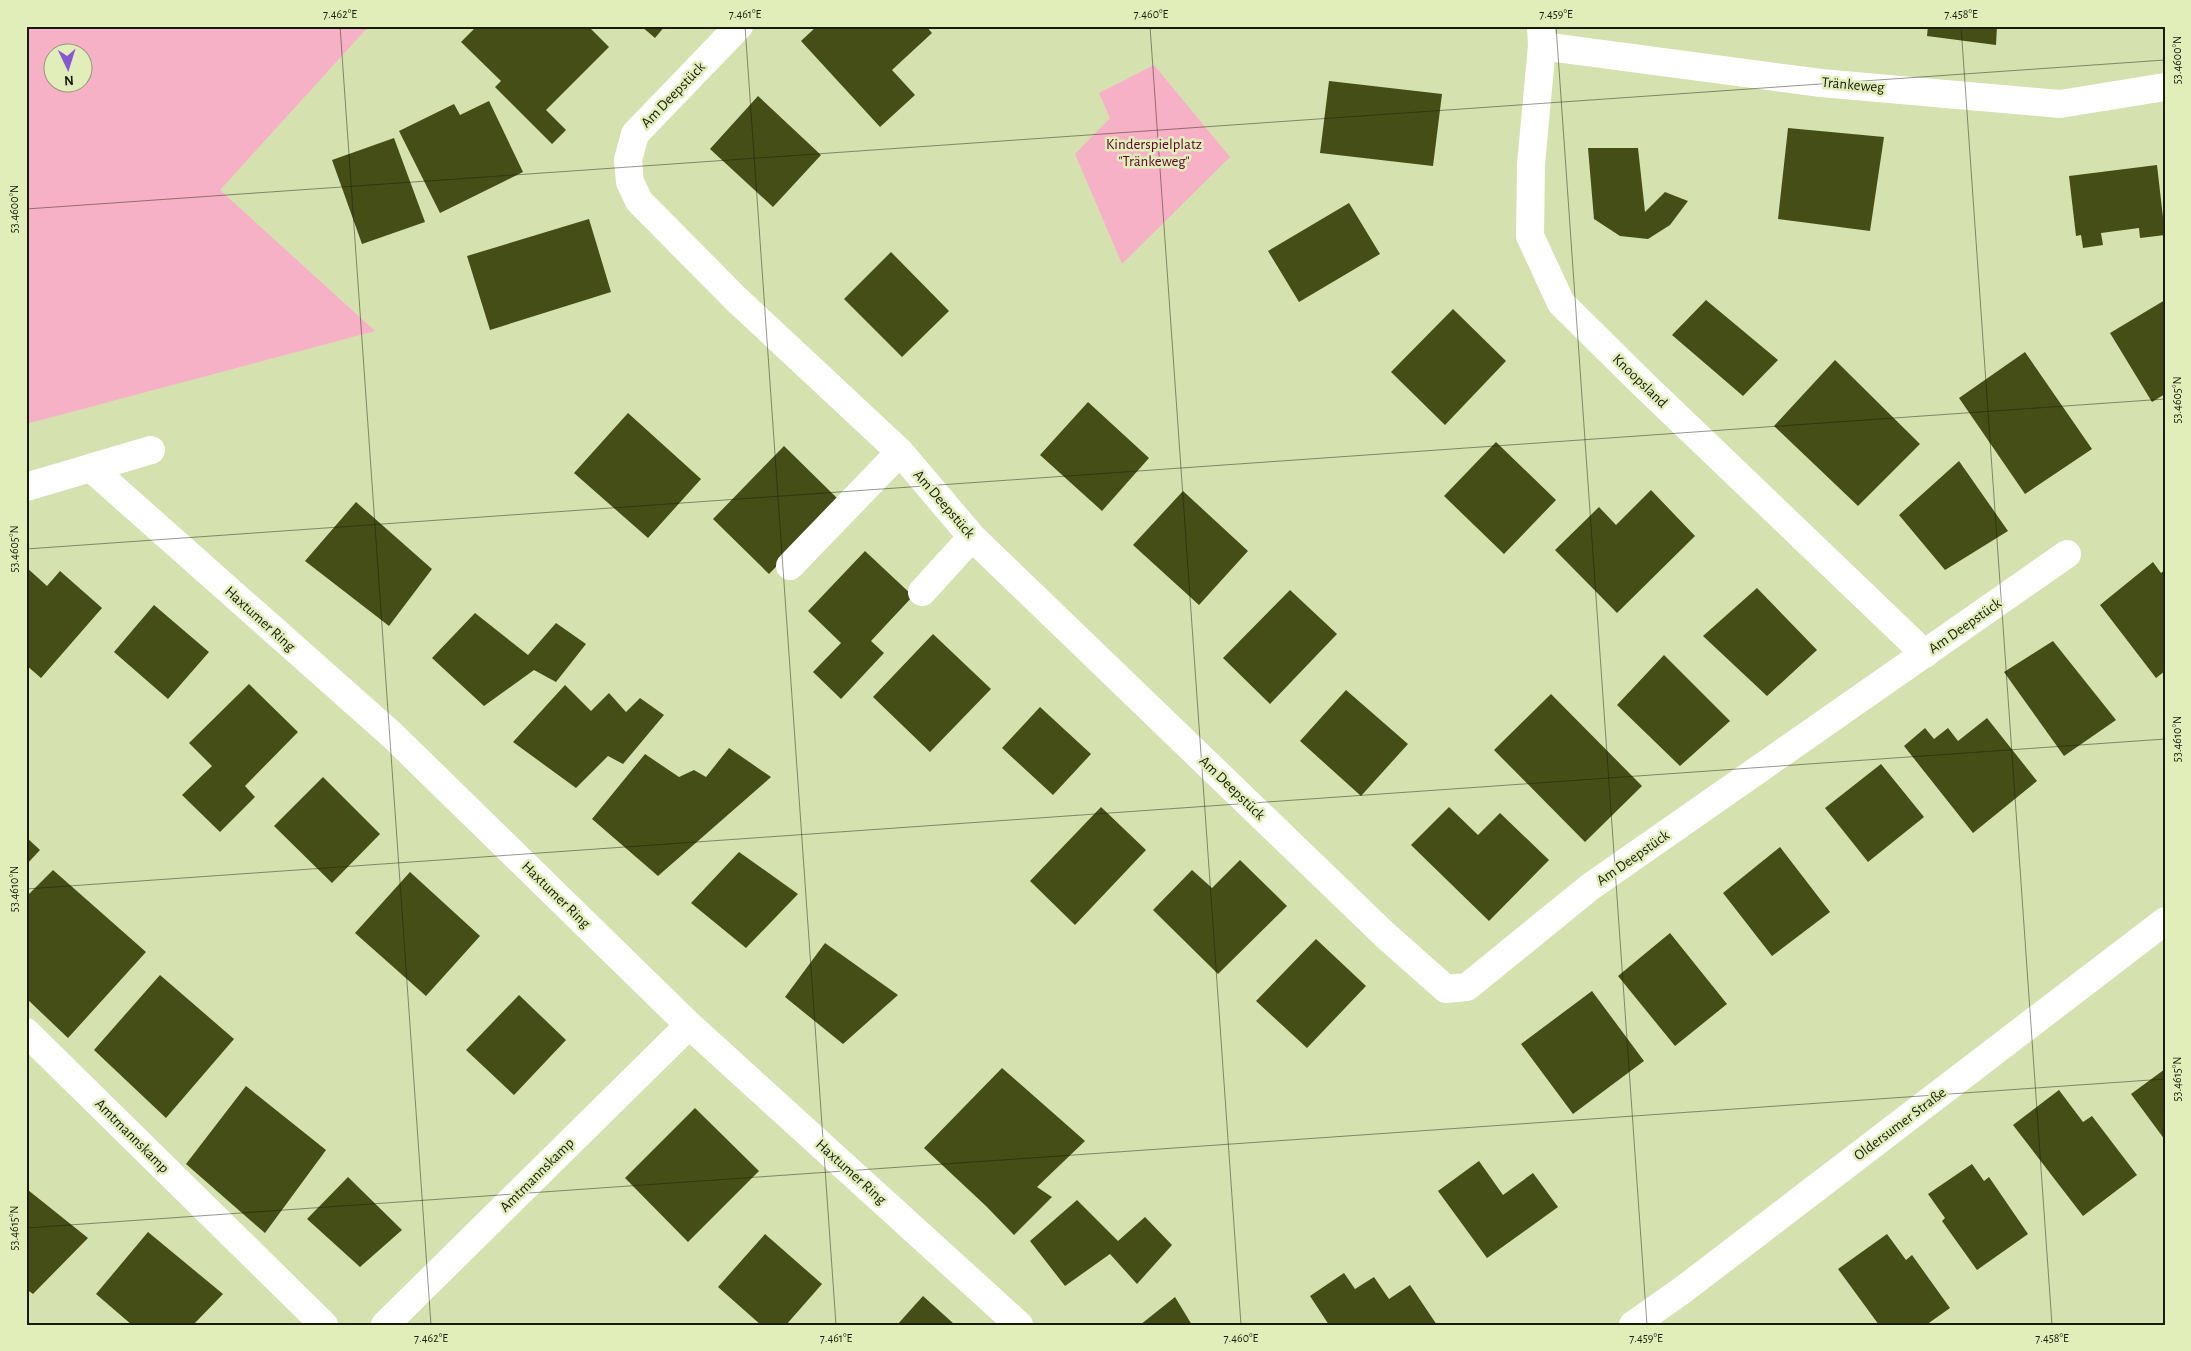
<svg xmlns="http://www.w3.org/2000/svg" width="2191" height="1351" font-family="'Alegreya Sans',sans-serif">
<rect width="100%" height="100%" fill="#d5e1ae"/>
<path fill="#f7b1c7" fill-rule="evenodd" d="M 26,26 L 369,26 L 220,190 L 375,331 L 26,424 ZM 52,52 L 82,52 L 82,82 L 52,82 Z
M 1154,65 L 1230,157 L 1122,264 L 1075,154 L 1110,118 L 1099,93 Z"/>
<path fill="#454e16" d="M 477,26 L 588,26 L 609,47 L 546,110 L 566,130 L 552,144 L 495,87 L 501,81 L 461,42 Z
M 641,26 L 665,26 L 655,38 Z
M 817,26 L 926,26 L 932,33 L 892,70 L 915,95 L 880,127 L 801,41 Z
M 1928,26 L 1997,26 L 1996,45 L 1927,36 Z
M 1329,81 L 1442,94 L 1433,166 L 1320,153 Z
M 758,96 L 821,155 L 773,207 L 710,149 Z
M 489,101 L 523,172 L 440,213 L 399,131 L 454,104 L 460,115 Z
M 1788,128 L 1884,137 L 1870,231 L 1778,219 Z
M 394,138 L 425,222 L 362,244 L 332,160 Z
M 1588,148 L 1638,148 L 1645,212 L 1665,192 L 1688,201 L 1670,225 L 1648,239 L 1620,236 L 1594,219 Z
M 2157,165 L 2165,235 L 2140,238 L 2139,228 L 2101,233 L 2103,245 L 2083,248 L 2081,235 L 2076,236 L 2069,176 Z
M 1349,203 L 1380,254 L 1299,302 L 1268,251 Z
M 589,219 L 611,292 L 490,330 L 467,256 Z
M 891,252 L 949,311 L 902,357 L 844,299 Z
M 1706,300 L 1778,360 L 1743,396 L 1672,335 Z
M 2165,300 L 2165,394 L 2152,402 L 2110,333 Z
M 1453,309 L 1506,361 L 1445,425 L 1391,372 Z
M 2025,352 L 2092,449 L 2025,494 L 1959,398 Z
M 1835,360 L 1920,444 L 1858,506 L 1774,426 Z
M 1088,402 L 1149,458 L 1102,511 L 1040,455 Z
M 628,413 L 701,479 L 648,538 L 574,473 Z
M 1496,442 L 1556,500 L 1504,554 L 1444,496 Z
M 784,446 L 840,501 L 769,574 L 713,519 Z
M 1959,461 L 2008,531 L 1945,570 L 1899,515 Z
M 1651,490 L 1695,536 L 1617,613 L 1555,550 L 1599,507 L 1616,525 Z
M 1183,491 L 1248,551 L 1199,605 L 1133,545 Z
M 356,502 L 432,569 L 389,626 L 305,561 Z
M 865,551 L 913,596 L 871,641 L 884,653 L 841,699 L 813,672 L 841,643 L 808,611 Z
M 2153,562 L 2161,573 L 2165,570 L 2165,671 L 2156,678 L 2100,605 Z
M 26,567 L 47,586 L 60,571 L 102,608 L 41,678 L 26,665 Z
M 1757,588 L 1817,650 L 1767,696 L 1703,636 Z
M 1290,590 L 1337,634 L 1270,704 L 1223,658 Z
M 154,605 L 209,652 L 168,699 L 114,652 Z
M 475,613 L 528,655 L 556,623 L 586,644 L 556,682 L 534,670 L 484,706 L 432,658 Z
M 933,634 L 991,689 L 930,752 L 873,697 Z
M 2053,641 L 2116,720 L 2064,756 L 2004,672 Z
M 1664,655 L 1730,721 L 1680,766 L 1617,705 Z
M 249,684 L 298,732 L 245,786 L 255,797 L 220,832 L 182,795 L 212,766 L 189,743 Z
M 565,685 L 591,711 L 609,693 L 626,712 L 640,698 L 664,715 L 623,764 L 608,756 L 576,788 L 513,742 Z
M 1346,690 L 1408,744 L 1361,796 L 1300,741 Z
M 1551,694 L 1642,786 L 1585,842 L 1494,750 Z
M 1040,707 L 1091,754 L 1053,795 L 1002,748 Z
M 1987,718 L 2037,781 L 1973,833 L 1904,746 L 1925,728 L 1934,739 L 1948,728 L 1958,741 Z
M 729,748 L 771,777 L 658,876 L 592,819 L 645,754 L 679,777 L 694,770 L 706,777 Z
M 1881,764 L 1924,817 L 1868,862 L 1825,808 Z
M 323,777 L 380,834 L 332,883 L 274,826 Z
M 1101,807 L 1146,850 L 1075,925 L 1030,881 Z
M 1449,807 L 1478,835 L 1500,813 L 1549,860 L 1489,921 L 1411,845 Z
M 26,837 L 40,850 L 26,865 Z
M 1780,847 L 1830,912 L 1772,956 L 1723,893 Z
M 739,852 L 798,894 L 746,948 L 691,903 Z
M 1240,860 L 1287,906 L 1218,974 L 1153,910 L 1192,870 L 1212,888 Z
M 53,870 L 146,952 L 68,1038 L 26,998 L 26,897 Z
M 410,872 L 480,936 L 426,996 L 355,933 Z
M 1670,933 L 1727,1004 L 1675,1046 L 1618,976 Z
M 1316,939 L 1366,986 L 1307,1048 L 1256,1001 Z
M 825,943 L 898,995 L 843,1044 L 785,997 Z
M 160,975 L 234,1039 L 166,1118 L 94,1050 Z
M 1592,991 L 1644,1061 L 1573,1114 L 1521,1044 Z
M 519,995 L 566,1040 L 514,1095 L 466,1050 Z
M 1002,1068 L 1085,1141 L 1037,1187 L 1052,1197 L 1014,1235 L 986,1206 L 924,1148 Z
M 2165,1069 L 2165,1140 L 2131,1094 Z
M 246,1086 L 326,1150 L 265,1233 L 186,1164 Z
M 2059,1090 L 2083,1122 L 2092,1116 L 2137,1175 L 2083,1216 L 2013,1125 Z
M 695,1108 L 759,1171 L 688,1242 L 625,1178 Z
M 1479,1161 L 1503,1195 L 1533,1173 L 1558,1207 L 1487,1258 L 1438,1191 Z
M 1972,1164 L 1984,1181 L 1989,1177 L 2028,1234 L 1977,1270 L 1942,1221 L 1945,1218 L 1928,1194 Z
M 348,1177 L 402,1230 L 360,1267 L 307,1219 Z
M 28,1190 L 88,1238 L 33,1294 L 26,1289 Z
M 1077,1200 L 1118,1241 L 1145,1217 L 1172,1245 L 1137,1284 L 1110,1254 L 1065,1286 L 1030,1241 Z
M 148,1232 L 223,1294 L 193,1325 L 132,1325 L 96,1294 Z
M 765,1234 L 822,1284 L 786,1325 L 761,1325 L 718,1287 Z
M 1887,1234 L 1906,1260 L 1912,1255 L 1950,1308 L 1926,1325 L 1879,1325 L 1838,1269 Z
M 1344,1273 L 1355,1289 L 1374,1277 L 1389,1299 L 1410,1285 L 1437,1325 L 1329,1325 L 1310,1296 Z
M 923,1296 L 954,1324 L 897,1325 Z
M 1175,1297 L 1192,1325 L 1140,1325 Z"/>
<g fill="none" stroke-linecap="round" stroke-linejoin="round">
<path stroke="#fff" stroke-width="28" d="M 739,26 L 635,134 L 628,160 L 630,182 L 639,201 L 736,299 L 900,452 L 972,537 L 1385,935 L 1446,989 L 1467,987 L 1590,887 L 2067,554
M 1541,26 L 1542,46 L 1531,164 L 1530,236 L 1561,303 L 1644,385 L 1925,654
M 1542,46 L 1821,83 L 2060,104 L 2165,87
M 91,468 L 392,735 L 689,1025 L 1019,1325
M 26,487 L 151,450
M 790,566 L 900,452
M 922,592 L 972,537
M 26,1032 L 324,1325
M 385,1325 L 689,1025"/>
<path stroke="#fff" stroke-width="28" d="M 1633,1325 L 1684,1289 L 2165,921"/>
</g>
<path fill="none" stroke="#181b08" stroke-width="1" stroke-opacity="0.45" d="M 340,26 L 431,1325M 745,26 L 836,1325M 1150,26 L 1241,1325M 1556,26 L 1647,1325M 1961,26 L 2052,1325M 26,209 L 2165,60M 26,549 L 2165,399M 26,889 L 2165,739M 26,1228 L 2165,1079"/>
<g text-anchor="middle" dominant-baseline="central" stroke-width="5" stroke-linejoin="round" paint-order="stroke">
<g font-size="15" fill="#181b08" stroke="#e2eeba">
<text transform="translate(1853 85) rotate(5)">Tränkeweg</text>
<text transform="translate(673 95) rotate(-46)">Am Deepstück</text>
<text transform="translate(1640 381) rotate(44)">Knoopsland</text>
<text transform="translate(944 504) rotate(49)">Am Deepstück</text>
<text transform="translate(260 619) rotate(42)">Haxtumer Ring</text>
<text transform="translate(1965 626) rotate(-35)">Am Deepstück</text>
<text transform="translate(1232 788) rotate(44)">Am Deepstück</text>
<text transform="translate(1633 858) rotate(-35)">Am Deepstück</text>
<text transform="translate(556 895) rotate(44)">Haxtumer Ring</text>
<text transform="translate(1900 1124) rotate(-37)">Oldersumer Straße</text>
<text transform="translate(132 1136) rotate(45)">Amtmannskamp</text>
<text transform="translate(851 1172) rotate(42)">Haxtumer Ring</text>
<text transform="translate(537 1175) rotate(-45)">Amtmannskamp</text>
</g>
<g font-size="15" fill="#5d002f" stroke="#e2eeba">
<text x="1154" y="144">Kinderspielplatz<tspan x="1154" dy="17">"Tränkeweg"</tspan></text>
</g>
</g>
<rect width="2191" height="1351" fill="none" stroke="#e2eeba" stroke-width="55"/>
<g transform="translate(68 68) rotate(176)"><circle r="24" fill="#e2eeba" stroke="#919a73"/>
<path d="M0-4L9 19L0 12L-9 19Z" fill="#8758d2"/>
<text y="-8" font-size="14" font-weight="bold" text-anchor="middle" fill="#181b08">N</text>
</g>
<rect x="28" y="28" width="2136" height="1296" fill="none" stroke="#181b08" stroke-width="2"/>
<g font-size="12" text-anchor="middle" fill="#181b08">
<text x="340" y="18">7.462°E</text>
<text x="745" y="18">7.461°E</text>
<text x="1151" y="18">7.460°E</text>
<text x="1556" y="18">7.459°E</text>
<text x="1961" y="18">7.458°E</text>
<text transform="translate(2177 60) rotate(-90)" y="4">53.4600°N</text>
<text transform="translate(14 209) rotate(-90)" y="4">53.4600°N</text>
<text transform="translate(2177 400) rotate(-90)" y="4">53.4605°N</text>
<text transform="translate(14 549) rotate(-90)" y="4">53.4605°N</text>
<text transform="translate(2177 739) rotate(-90)" y="4">53.4610°N</text>
<text transform="translate(14 889) rotate(-90)" y="4">53.4610°N</text>
<text transform="translate(2177 1079) rotate(-90)" y="4">53.4615°N</text>
<text transform="translate(14 1228) rotate(-90)" y="4">53.4615°N</text>
<text x="431" y="1342">7.462°E</text>
<text x="836" y="1342">7.461°E</text>
<text x="1241" y="1342">7.460°E</text>
<text x="1646" y="1342">7.459°E</text>
<text x="2052" y="1342">7.458°E</text>
</g>
</svg>
